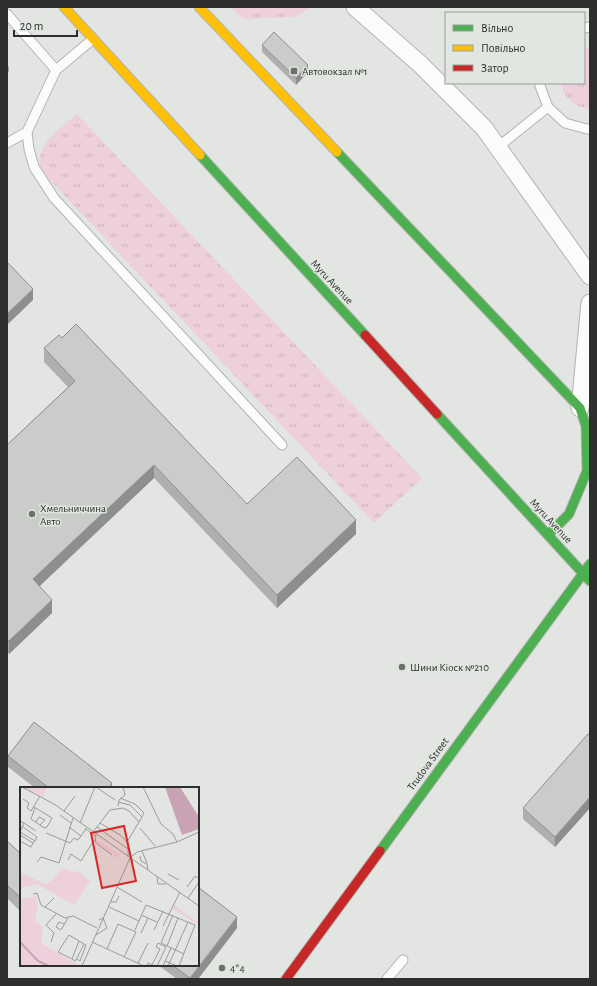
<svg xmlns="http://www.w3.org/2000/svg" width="597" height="986" font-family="'Alegreya Sans',sans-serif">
<defs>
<pattern id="grass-tufts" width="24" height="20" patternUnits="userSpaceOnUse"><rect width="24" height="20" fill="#eed0dd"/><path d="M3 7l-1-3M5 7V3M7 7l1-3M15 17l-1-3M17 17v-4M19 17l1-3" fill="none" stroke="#ccb3be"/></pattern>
</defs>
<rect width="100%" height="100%" fill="#e2e5e2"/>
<path fill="url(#grass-tufts)" d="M 229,7 L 310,7 L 296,17 L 244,19 Z
M 590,48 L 590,109 L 588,109 L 575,105 L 565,95 L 560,83 L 584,83 L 584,49 Z
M 77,114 L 422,478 L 374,523 L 46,176 C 44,173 41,168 40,165 C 37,143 63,126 77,114 Z"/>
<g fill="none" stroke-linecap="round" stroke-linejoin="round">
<defs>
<path id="lane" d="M 7,14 L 56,70
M 584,28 L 590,27
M 93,39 L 56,70 L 27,132 L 29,149 L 34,167 L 54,198 L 282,445
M 540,83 L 540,86 L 548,107 L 565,123 L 587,129 L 590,129
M 7,143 L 27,132
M 498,147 L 548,107
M 387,979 L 403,960"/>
<path id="street" d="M 355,7 L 420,64 L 484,128 L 590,276
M 580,408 L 590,303"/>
<path id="fast" d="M 337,152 L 580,408 L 586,426 L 587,471 L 569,514 L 548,535
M 200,155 L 365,335
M 437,414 L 590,581
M 380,851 L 590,564"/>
<path id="slow" d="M 64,7 L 200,155
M 199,7 L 337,152"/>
<path id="jam" d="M 365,335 L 437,414
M 286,979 L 380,851"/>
</defs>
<use href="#lane" stroke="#b2b4b2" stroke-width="11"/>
<use href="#street" stroke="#b2b4b2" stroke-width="19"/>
<use href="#fast" stroke="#b2b4b2" stroke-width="11"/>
<use href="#slow" stroke="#b2b4b2" stroke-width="11"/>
<use href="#jam" stroke="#b2b4b2" stroke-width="11"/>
<use href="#lane" stroke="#fbfbfb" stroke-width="9"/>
<use href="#street" stroke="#fbfbfb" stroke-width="17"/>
<use href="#fast" stroke="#4caf50" stroke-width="9"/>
<use href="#slow" stroke="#ffc107" stroke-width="9"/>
<use href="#jam" stroke="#c62828" stroke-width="9"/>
</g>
<path fill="#aeafae" d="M 262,45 L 308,72 L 296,85 L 262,52 Z
M 7,65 L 9,67 L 9,72 L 7,72 Z
M 44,348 L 247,504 L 356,534 L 277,608 L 154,478 L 40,586 L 52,613 L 9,654 L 7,652 L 7,445 L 68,387 L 44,362 Z
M 590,735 L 590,808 L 555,847 L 523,819 L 523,808 Z
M 8,756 L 112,788 L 35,788 L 8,767 Z
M 7,841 L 21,854 L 21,912 L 7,898 Z
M 237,928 L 198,979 L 177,979 L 158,965 L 198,965 Z"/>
<path fill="#8d8f8d" d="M 308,65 L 308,72 L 296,85 L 296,78 Z
M 33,289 L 33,300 L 7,325 L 7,314 Z
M 154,465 L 154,478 L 33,592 L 33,579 Z
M 356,520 L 356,534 L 277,608 L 277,595 Z
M 52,600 L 52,613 L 9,654 L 9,641 Z
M 112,783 L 112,788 L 109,788 Z
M 590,797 L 590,808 L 555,847 L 555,837 Z
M 237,917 L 237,928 L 198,979 L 190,979 Z"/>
<path fill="#caccca" stroke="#8d8f8d" d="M 274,32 L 308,65 L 296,78 L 262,45 Z
M 7,262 L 33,289 L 7,314 Z
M 76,324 L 247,504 L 297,457 L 356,520 L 277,595 L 154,465 L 33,579 L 52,600 L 9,641 L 7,639 L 7,445 L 75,381 L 44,348 L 59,335 L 62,338 Z
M 34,722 L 112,783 L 109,788 L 49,788 L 8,756 Z
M 588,734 L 590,735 L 590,797 L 555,837 L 523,808 Z
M 7,841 L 21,854 L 21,898 L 7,885 Z
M 198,887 L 237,917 L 190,978 L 172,965 L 198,965 Z"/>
<g fill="#6c6f6c" stroke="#e1e6e1" stroke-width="1.5">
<rect x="290" y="67" width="8" height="8" rx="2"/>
<circle cx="32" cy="514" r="4"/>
<circle cx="402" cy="667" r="4"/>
<circle cx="222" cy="968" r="4"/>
</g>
<g text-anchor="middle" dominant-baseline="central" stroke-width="3" stroke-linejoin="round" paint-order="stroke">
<g font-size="11" fill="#2d2f2d" stroke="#e1e6e1" text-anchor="start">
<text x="302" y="71">Автовокзал №1</text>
<text x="40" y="508">Хмельниччина<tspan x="40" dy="13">Авто</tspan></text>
<text x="410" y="667">Шини Кіоск №210</text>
<text x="230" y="968">4*4</text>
</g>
<g font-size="11" fill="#2d2f2d" stroke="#e1e6e1">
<text transform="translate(332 282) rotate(47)">Myru Avenue</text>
<text transform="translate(551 521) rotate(47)">Myru Avenue</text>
<text transform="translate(428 764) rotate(-54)">Trudova Street</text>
</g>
</g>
<g transform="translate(20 787)">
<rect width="179" height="179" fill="#e2e5e2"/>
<path d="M 3,0 L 28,0 L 23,10 ZM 76,52 L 100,68 L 98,71 L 75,55 ZM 43,81 L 51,85 L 58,84 L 70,94 L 54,118 L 17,97 L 0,101 L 0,85 L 25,97 L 31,94 ZM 16,109 L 18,118 L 15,134 L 23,140 L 21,156 L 60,179 L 0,179 L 0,112 Z" fill="#eed0dd"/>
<path d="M 154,118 L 177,135 L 177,137 L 153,122 Z" fill="#eed0dd"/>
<path d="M 145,0 L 160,0 L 179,30 L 179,42 L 162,48 Z" fill="#c9a2b4"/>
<path fill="none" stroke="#c9a2b4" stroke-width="2" d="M 0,155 L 18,174 L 29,179"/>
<path fill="none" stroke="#9a9c9a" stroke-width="1" d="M 2,0 L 34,17 L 179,119M 76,0 L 95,13M 123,0 L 141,37 L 153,47 L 157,55M 100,11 L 115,17 L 124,26 L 119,35M 3,12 L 9,16 L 7,21 L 11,24 L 20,9M 98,15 L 110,18 L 122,30M 98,19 L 99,13 L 105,8 L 103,0M 14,20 L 32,31 L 27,40 L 24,41 L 11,32 L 15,21M 44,24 L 55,9M 40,28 L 51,36M 0,34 L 4,36 L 0,45M 16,35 L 19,30 L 25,33 L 20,38M 4,36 L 16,44M 60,36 L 75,0M 80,36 L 100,48 L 107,55 L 108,62M 3,40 L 17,50 L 15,54M 49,40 L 61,49M 77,40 L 108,62 L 108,70M 65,41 L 75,49M 120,41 L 135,59M 73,45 L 90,23 L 103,21 L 109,24 L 119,35 L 107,55M 26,46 L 50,56 L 54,51 L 58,53 L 66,42M 76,47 L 75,55 L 92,68M 0,48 L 13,56 L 15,54 L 0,45M 0,54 L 11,60 L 13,56M 122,64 L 127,76M 120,69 L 121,74 L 127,77 L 128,83M 110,71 L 117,65 L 157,55 L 179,45M 48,73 L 51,67 L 61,74 L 74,53M 17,75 L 21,70 L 39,76 L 53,31M 148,87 L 159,93M 137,90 L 138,97 L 146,97M 97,100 L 122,115M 167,100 L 175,89 L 179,92M 13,107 L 17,106 L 21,118 L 34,125 L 45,131 L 53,129 L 77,141M 168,111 L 179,95M 90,115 L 96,115 L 99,109M 25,120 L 34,111M 89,120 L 119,134M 121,128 L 137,135M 153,128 L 141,156 L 164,167M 44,137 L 39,135 L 36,140 L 41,143 L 48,131M 143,139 L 160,105M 115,143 L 126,118 L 175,138 L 159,179M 134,143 L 143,124M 121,146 L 128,131M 49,148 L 59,154 L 52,172 L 38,165 ZM 76,148 L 87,141 L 83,131 L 79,133M 31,155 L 34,146 L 26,138 L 36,127M 72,155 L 124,179M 147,159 L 158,131M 87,162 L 98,137 L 116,145 L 104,170M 52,172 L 55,174 L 58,169 L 64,157 L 59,154M 57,172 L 60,174 L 66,158 L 64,157M 145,174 L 157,179M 118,176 L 128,156M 62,179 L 110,71M 127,179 L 128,176 L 132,178 L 140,162 L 136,160 L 138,156 L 146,160 L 137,179M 143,179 L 151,161M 148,179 L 168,135"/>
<path fill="#d62828" fill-opacity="0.15" stroke="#d62828" stroke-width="2" d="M 104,39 L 116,94 L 82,101 L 71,46 Z"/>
<rect width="179" height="179" fill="none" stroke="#2d2f2d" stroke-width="2"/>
</g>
<rect width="597" height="986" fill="none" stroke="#2d2f2d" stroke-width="16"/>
<rect x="445" y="12" width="140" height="72" fill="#e1e6e1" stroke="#999d99"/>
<rect x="453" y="25" width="20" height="6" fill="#4caf50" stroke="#999d99"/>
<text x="481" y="32" font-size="12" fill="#2d2f2d">Вільно</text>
<rect x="453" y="45" width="20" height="6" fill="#ffc107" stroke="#999d99"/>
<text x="481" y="52" font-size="12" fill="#2d2f2d">Повільно</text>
<rect x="453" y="65" width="20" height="6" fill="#c62828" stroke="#999d99"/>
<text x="481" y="72" font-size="12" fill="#2d2f2d">Затор</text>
<path d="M14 30v6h63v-6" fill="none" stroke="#2d2f2d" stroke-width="2"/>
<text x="20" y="30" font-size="12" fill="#2d2f2d" stroke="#e1e6e1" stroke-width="3" paint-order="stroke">20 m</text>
</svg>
